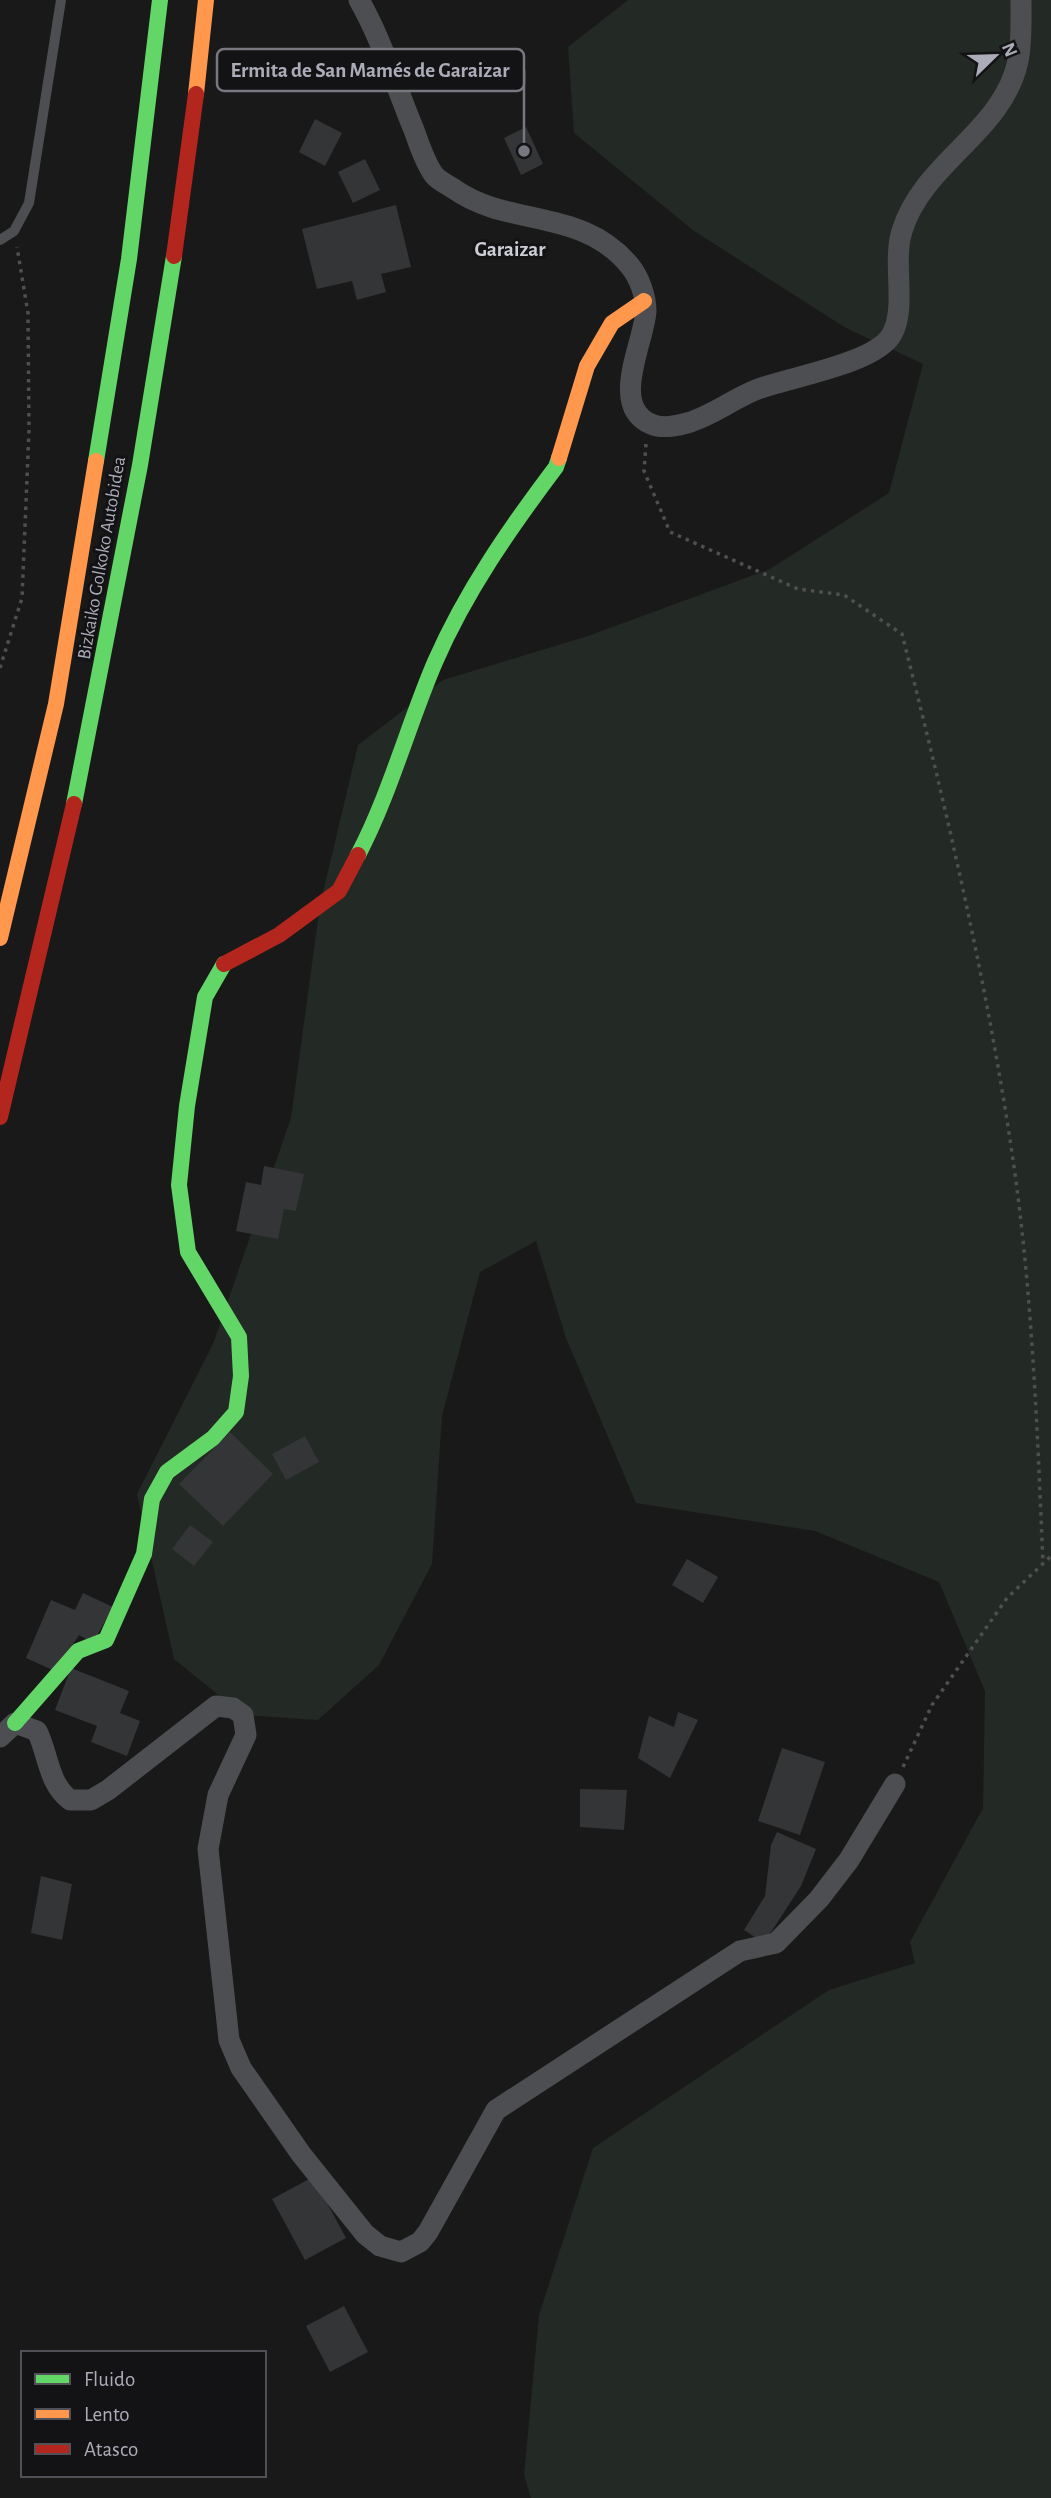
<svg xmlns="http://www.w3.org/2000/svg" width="1051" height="2498" font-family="'Alegreya Sans',sans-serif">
<rect width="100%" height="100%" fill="#191919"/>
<path fill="#232924" d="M 628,0 L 1051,0 L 1051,2498 L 531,2498 L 524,2475 L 539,2315 L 593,2148 L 829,1990 L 915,1963 L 910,1942 L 983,1808 L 985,1691 L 939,1582 L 815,1531 L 636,1503 L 566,1338 L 536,1241 L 480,1272 L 442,1416 L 432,1564 L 379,1665 L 318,1720 L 243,1715 L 174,1659 L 137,1494 L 213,1344 L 291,1118 L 320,905 L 358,745 L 443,680 L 588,636 L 770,569 L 889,493 L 923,364 L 846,328 L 694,231 L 574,133 L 568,47 Z"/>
<path fill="#343537" d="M 315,119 L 342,133 L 325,166 L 299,152 Z
M 526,127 L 543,164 L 521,175 L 504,138 Z
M 365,159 L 380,190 L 353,203 L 338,172 Z
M 396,205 L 411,267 L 381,274 L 386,292 L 357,300 L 352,281 L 317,289 L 302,229 Z
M 264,1166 L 304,1174 L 296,1211 L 284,1209 L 278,1239 L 236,1231 L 246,1182 L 261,1185 Z
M 230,1432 L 273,1474 L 223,1526 L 179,1484 Z
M 305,1436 L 319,1462 L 286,1480 L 272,1454 Z
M 190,1525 L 213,1542 L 194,1566 L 172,1549 Z
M 687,1559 L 718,1577 L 703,1603 L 672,1585 Z
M 83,1593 L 113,1607 L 93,1643 L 79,1635 L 55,1671 L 26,1658 L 51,1600 L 75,1610 Z
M 71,1668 L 129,1691 L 120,1713 L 140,1721 L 127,1756 L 91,1742 L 97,1726 L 55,1710 Z
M 678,1712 L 698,1720 L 670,1778 L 638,1758 L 649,1716 L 674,1727 Z
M 782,1748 L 825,1762 L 800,1835 L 758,1821 Z
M 580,1789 L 627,1790 L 624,1830 L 580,1827 Z
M 777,1832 L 816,1849 L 801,1886 L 764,1943 L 744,1930 L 765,1896 L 771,1845 Z
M 41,1876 L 72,1884 L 62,1940 L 31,1933 Z
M 313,2177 L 346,2238 L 305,2260 L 272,2199 Z
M 344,2306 L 368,2352 L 330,2372 L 306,2326 Z"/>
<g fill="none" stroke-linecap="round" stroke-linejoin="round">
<path stroke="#4f4f52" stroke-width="3.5" stroke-dasharray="3.5 5" stroke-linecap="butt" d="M 646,444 L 644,471 L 670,532 L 798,589 L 844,595 L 902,634 C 945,803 985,974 1011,1146 C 1032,1285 1037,1424 1043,1563
M 0,668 L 22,598 L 29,430 L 28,313 L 17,247
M 903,1767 L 932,1705 L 1007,1598 L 1051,1556"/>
<path stroke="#4d4e51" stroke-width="10" d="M 0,240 L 14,231 L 29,203 L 61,0"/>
<path stroke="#4d4e51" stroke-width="21" d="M 359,0 C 382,40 396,87 414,130 C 419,144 425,163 434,175 C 439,181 448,185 454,189 C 509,228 582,207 630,266 C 639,277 646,296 646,311 C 644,343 609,406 651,424 C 661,429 676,426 687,423 C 712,416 734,398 758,389 C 791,377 877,363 892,334 C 907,307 892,262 902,231 C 923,162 1003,132 1018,61 C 1022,42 1021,20 1021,0
M 0,1737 L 15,1723 L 37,1731 C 49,1756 48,1783 70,1800 L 91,1800 L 108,1790 L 216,1706 L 233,1708 L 243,1715 L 246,1735 L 218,1795 L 208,1849 L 229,2040 L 241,2068 L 301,2154 L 365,2234 L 380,2246 L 401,2252 L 420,2242 L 428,2232 L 496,2110 L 740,1951 L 776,1943 L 819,1899 L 849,1860 L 895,1784"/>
<path stroke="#63d668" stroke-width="16" d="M 96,461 L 129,259 L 160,0
M 74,804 L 140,465 L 174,256
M 358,855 C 390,794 408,725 435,662 C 466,591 510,528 556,467 L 559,458
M 15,1723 L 78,1651 L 106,1640 L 144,1554 L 152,1499 L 167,1472 L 213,1438 L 236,1412 L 241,1376 L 239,1337 L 188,1252 L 179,1185 L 187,1106 L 205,997 L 224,964"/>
<path stroke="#ff974d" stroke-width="16" d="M 196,94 L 206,0
M 559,458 L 587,366 L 612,323 L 644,301
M 0,938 L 56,704 L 96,461"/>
<path stroke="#b3261e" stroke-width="16" d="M 174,256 L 196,94
M 224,964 L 279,935 L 339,891 L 358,855
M 0,1117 L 74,804"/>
</g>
<g text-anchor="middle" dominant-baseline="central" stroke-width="6" stroke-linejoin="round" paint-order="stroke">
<g font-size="19" fill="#abacb8" stroke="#131315">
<text transform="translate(102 558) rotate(-80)">Bizkaiko Golkoko Autobidea</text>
</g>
<g font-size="21" font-weight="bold" fill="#cbccd5" stroke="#131315">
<text x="510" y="249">Garaizar</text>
</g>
</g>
<path fill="none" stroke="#787980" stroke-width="2.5" d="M524 151L524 70"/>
<circle fill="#787980" stroke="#131315" stroke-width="2.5" cx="524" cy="151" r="7"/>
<rect fill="#131315" stroke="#787980" stroke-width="2.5" x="217" y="49" width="307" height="42" rx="7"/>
<g font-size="21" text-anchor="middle" font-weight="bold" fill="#abacb8">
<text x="370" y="77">Ermita de San Mamés de Garaizar</text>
</g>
<rect x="21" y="2351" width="245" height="126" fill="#131315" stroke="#505056" stroke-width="2"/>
<rect x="35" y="2374" width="35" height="10" fill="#63d668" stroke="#505056" stroke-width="2"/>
<text x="84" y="2386" font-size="21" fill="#abacb8">Fluido</text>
<rect x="35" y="2409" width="35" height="10" fill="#ff974d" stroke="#505056" stroke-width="2"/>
<text x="84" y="2421" font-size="21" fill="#abacb8">Lento</text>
<rect x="35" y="2444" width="35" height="10" fill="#b3261e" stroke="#505056" stroke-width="2"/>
<text x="84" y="2456" font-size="21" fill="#abacb8">Atasco</text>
<g transform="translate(995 56) rotate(67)" stroke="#131315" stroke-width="5" paint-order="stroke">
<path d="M0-5L12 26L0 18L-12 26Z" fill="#abacb8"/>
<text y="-10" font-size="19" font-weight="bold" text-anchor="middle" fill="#abacb8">N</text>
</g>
</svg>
